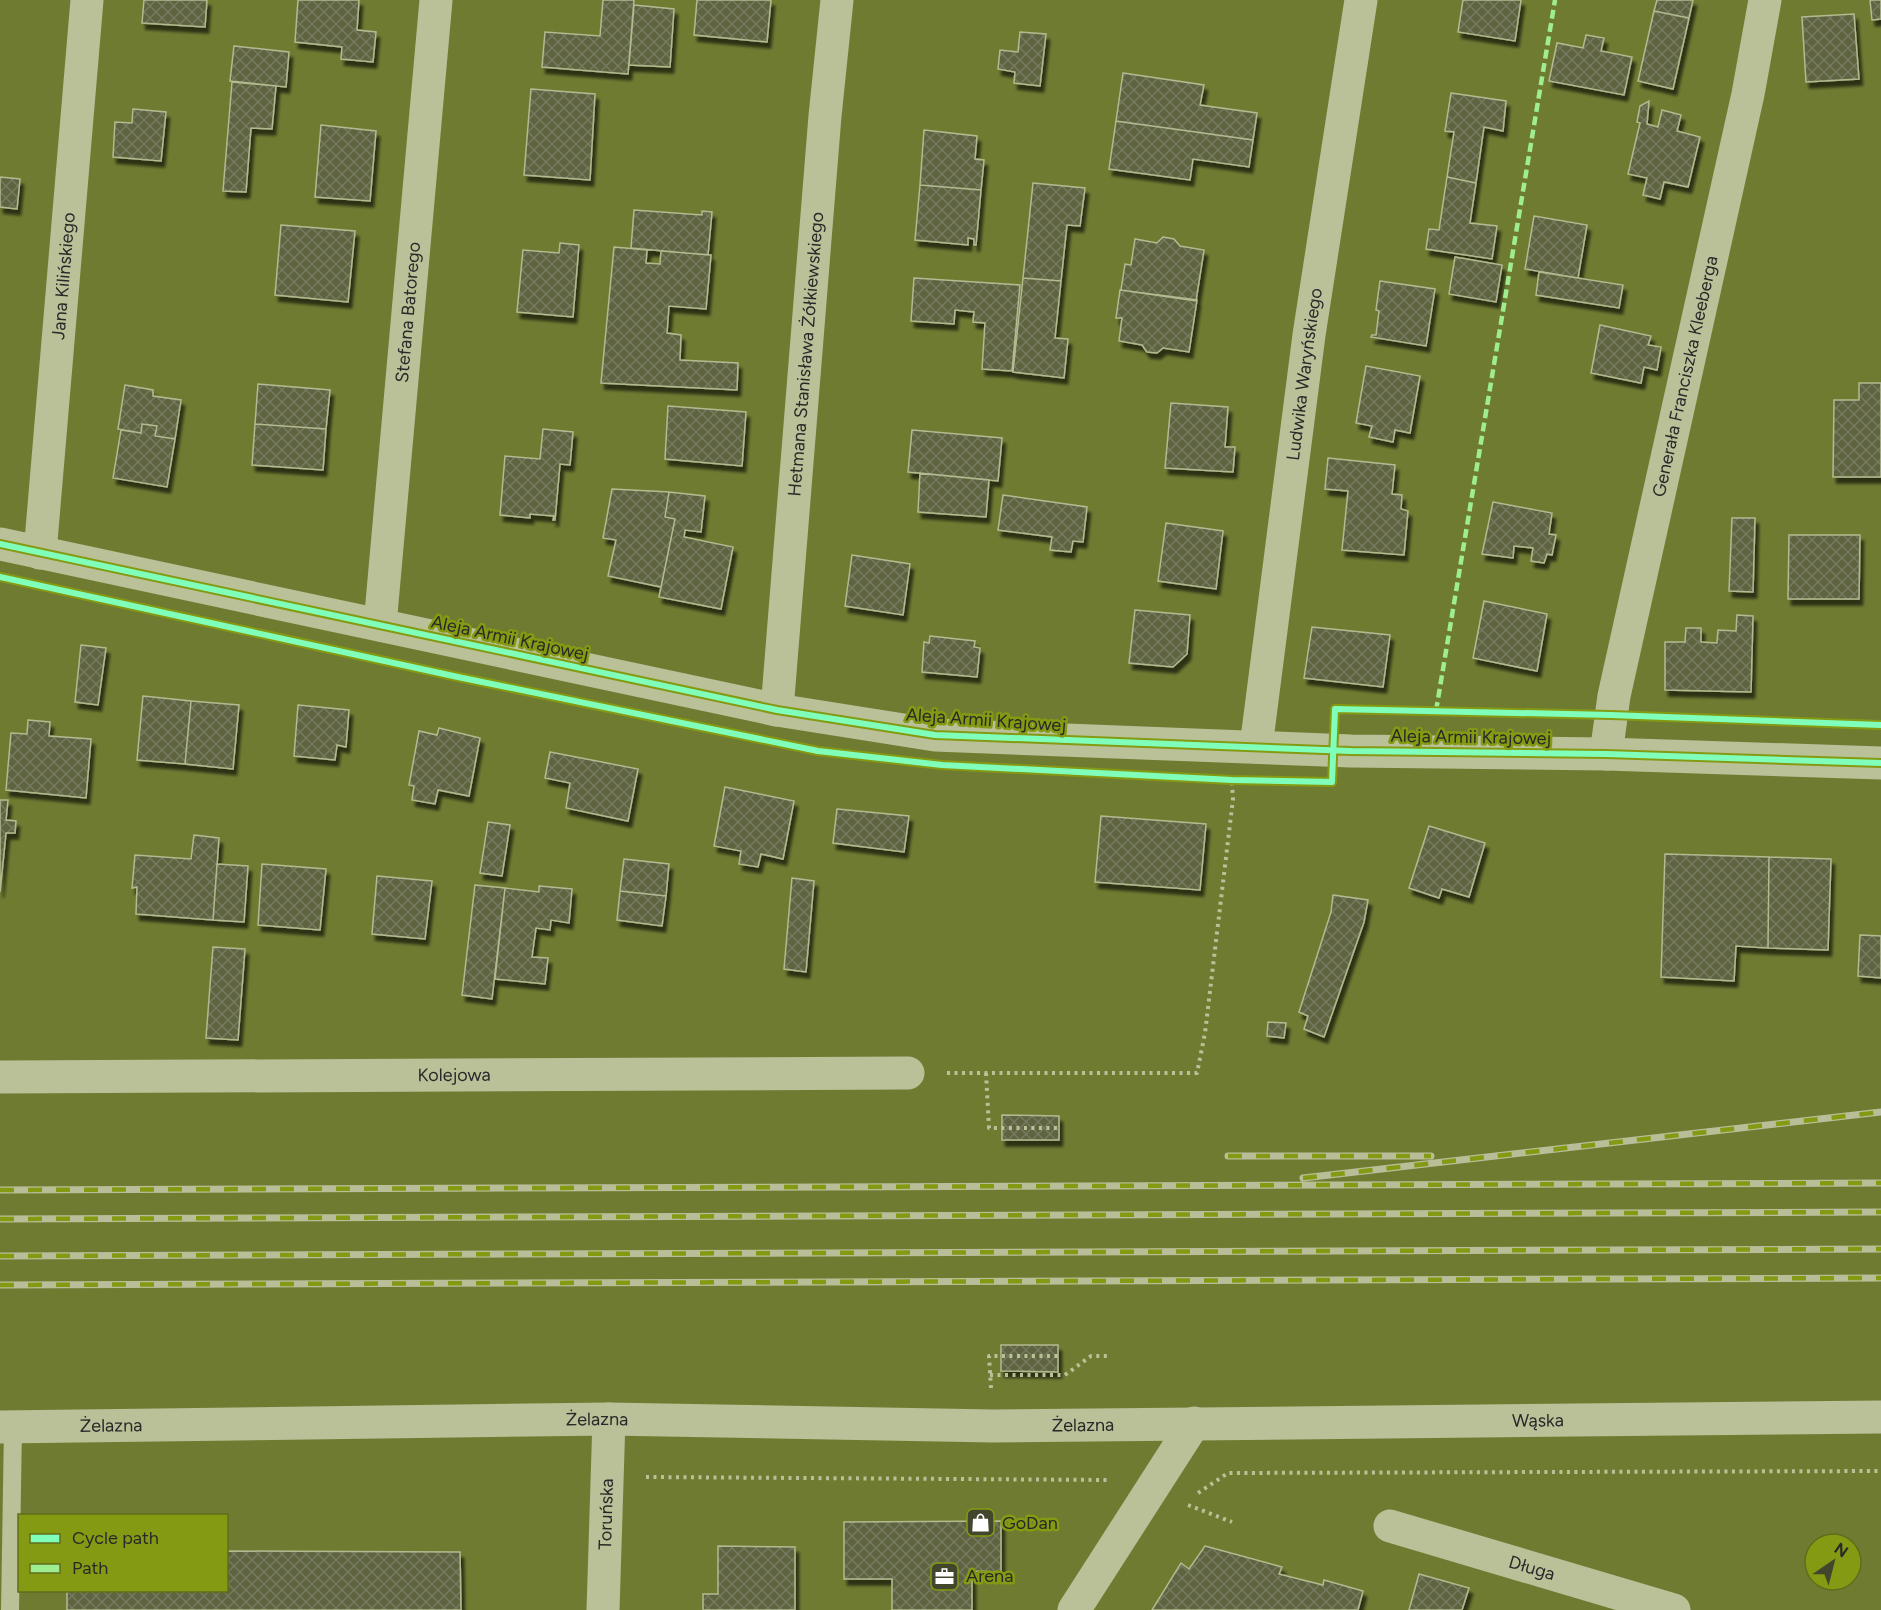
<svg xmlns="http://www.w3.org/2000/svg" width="1881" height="1610" font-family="Figtree,sans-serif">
<defs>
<pattern id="building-cross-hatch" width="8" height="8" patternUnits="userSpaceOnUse" patternTransform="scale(1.5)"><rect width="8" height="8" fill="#5e6340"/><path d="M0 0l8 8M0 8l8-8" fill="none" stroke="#767a60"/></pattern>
<filter id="shadow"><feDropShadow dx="3.5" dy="6" stdDeviation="1.5" flood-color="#0009"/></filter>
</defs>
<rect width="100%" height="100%" fill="#707b32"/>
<path fill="url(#building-cross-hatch)" stroke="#b4ba90" stroke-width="1.5" filter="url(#shadow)" d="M 144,0 L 207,0 L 205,27 L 142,23 Z
M 298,0 L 359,0 L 357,30 L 376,32 L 373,62 L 341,59 L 342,47 L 295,42 Z
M 603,0 L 634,0 L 628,74 L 542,67 L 545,32 L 600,36 Z
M 697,0 L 771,0 L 767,42 L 694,35 Z
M 1463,0 L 1521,0 L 1515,41 L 1458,32 Z
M 1657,0 L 1693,0 L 1689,18 L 1654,11 Z
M 1870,0 L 1881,0 L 1881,19 L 1872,20 Z
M 634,5 L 674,9 L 670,67 L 629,65 Z
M 1654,11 L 1689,18 L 1673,89 L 1638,81 Z
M 1854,14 L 1859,79 L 1806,82 L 1802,17 Z
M 1020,32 L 1046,34 L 1040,86 L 1014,83 L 1015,72 L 998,69 L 1000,50 L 1018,52 Z
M 1586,35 L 1604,38 L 1601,51 L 1632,57 L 1624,95 L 1549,81 L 1557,43 L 1583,48 Z
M 234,46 L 289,52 L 286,87 L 230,81 Z
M 1123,73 L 1204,85 L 1200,105 L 1257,113 L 1253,140 L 1116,121 Z
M 232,82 L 276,86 L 272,129 L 251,128 L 246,192 L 223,191 Z
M 531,89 L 595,94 L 590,180 L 524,175 Z
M 1451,93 L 1506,101 L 1503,131 L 1484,127 L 1476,183 L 1447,177 L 1454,132 L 1445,131 Z
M 1649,101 L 1647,124 L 1658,127 L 1662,110 L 1681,115 L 1677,131 L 1700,137 L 1688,187 L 1664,182 L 1660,199 L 1643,195 L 1647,178 L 1628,174 L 1640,123 L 1637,122 L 1640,106 Z
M 133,109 L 166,112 L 161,161 L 113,157 L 115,122 L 132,123 Z
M 1116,121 L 1253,140 L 1249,167 L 1193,159 L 1190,180 L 1109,169 Z
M 321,125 L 376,131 L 370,201 L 315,197 Z
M 924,130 L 977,136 L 975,159 L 984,160 L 981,190 L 920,185 Z
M 0,177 L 20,179 L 17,209 L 0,207 Z
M 1447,177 L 1476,183 L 1470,223 L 1497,226 L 1492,259 L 1426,249 L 1429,229 L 1439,230 Z
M 1033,183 L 1085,188 L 1080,226 L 1067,225 L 1061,281 L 1023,278 Z
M 920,185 L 981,190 L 976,245 L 974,245 L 974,239 L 968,238 L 968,245 L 915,240 Z
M 634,210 L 702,215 L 702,211 L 712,212 L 708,255 L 631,248 Z
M 1534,216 L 1587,225 L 1578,278 L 1525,269 Z
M 281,225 L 355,231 L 348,302 L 275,295 Z
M 1163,237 L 1174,239 L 1180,246 L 1204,250 L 1196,301 L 1121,290 L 1125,264 L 1131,265 L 1135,239 L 1157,243 Z
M 560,243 L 579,245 L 573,317 L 517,312 L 523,250 L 559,253 Z
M 614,247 L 647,250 L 646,263 L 660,264 L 661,251 L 711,255 L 706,309 L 669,306 L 667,333 L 681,335 L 680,360 L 738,363 L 737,390 L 601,383 Z
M 1455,257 L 1502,265 L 1496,302 L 1449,294 Z
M 1539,272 L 1623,285 L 1619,308 L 1536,295 Z
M 914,278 L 1020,285 L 1012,371 L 982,369 L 985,323 L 973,322 L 974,312 L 955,310 L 954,324 L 911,321 Z
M 1023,278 L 1061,281 L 1055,338 L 1068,339 L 1064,378 L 1013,372 Z
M 1380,281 L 1435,289 L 1426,346 L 1371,337 L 1372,335 L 1376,335 L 1379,311 L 1376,310 Z
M 1120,290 L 1197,300 L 1189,352 L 1163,348 L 1157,353 L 1147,352 L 1142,345 L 1119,341 L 1122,318 L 1116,318 Z
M 1600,325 L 1651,336 L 1648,345 L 1661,347 L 1657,370 L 1644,367 L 1641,383 L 1591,373 Z
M 1366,366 L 1420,376 L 1410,433 L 1395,430 L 1393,442 L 1369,437 L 1372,426 L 1356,423 Z
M 1859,383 L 1881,383 L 1881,477 L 1833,477 L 1834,400 L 1859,400 Z
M 258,384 L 330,390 L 326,429 L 255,424 Z
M 125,385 L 153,390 L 153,396 L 181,400 L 175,439 L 155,436 L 157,426 L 142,424 L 141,433 L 118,429 Z
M 1171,403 L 1228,407 L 1225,447 L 1235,447 L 1233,472 L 1165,468 Z
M 668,406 L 746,412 L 742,466 L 665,459 Z
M 142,424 L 157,426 L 155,436 L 175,439 L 167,487 L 113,478 L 121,430 L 141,433 Z
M 255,424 L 326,429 L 323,470 L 252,465 Z
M 543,429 L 573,432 L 570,465 L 560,464 L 555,520 L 553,520 L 554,516 L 530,514 L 530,518 L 500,515 L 505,456 L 540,459 Z
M 912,430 L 1002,438 L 998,481 L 908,472 Z
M 1328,458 L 1395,465 L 1392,494 L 1402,495 L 1401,509 L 1408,511 L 1404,555 L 1342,550 L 1348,491 L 1325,489 Z
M 920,473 L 989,480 L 986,517 L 918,512 Z
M 612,489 L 669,492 L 665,517 L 675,519 L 661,587 L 608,576 L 616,540 L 603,538 Z
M 669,492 L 705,496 L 701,532 L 685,530 L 684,537 L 733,547 L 721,609 L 659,597 L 675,519 L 665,517 Z
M 1003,495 L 1087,507 L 1083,542 L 1073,541 L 1071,552 L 1050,550 L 1052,537 L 998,530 Z
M 1493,502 L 1552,513 L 1549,534 L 1556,535 L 1552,555 L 1547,554 L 1544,563 L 1531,561 L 1533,548 L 1514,546 L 1513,558 L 1482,554 Z
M 1732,518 L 1755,518 L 1753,592 L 1729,591 Z
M 1166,523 L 1223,531 L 1216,589 L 1158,581 Z
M 1789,535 L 1860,535 L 1859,599 L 1788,599 Z
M 852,555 L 910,564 L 903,615 L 845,606 Z
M 1484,601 L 1547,614 L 1537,671 L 1473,658 Z
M 1135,610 L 1190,615 L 1187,654 L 1173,667 L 1129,663 Z
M 1737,615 L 1753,616 L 1751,692 L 1665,690 L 1665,642 L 1685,642 L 1686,628 L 1701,628 L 1701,642 L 1717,643 L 1718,630 L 1736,631 Z
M 1312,627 L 1390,635 L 1383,687 L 1304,678 Z
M 930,636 L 975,641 L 974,647 L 980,648 L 977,677 L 922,672 L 924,642 L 929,643 Z
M 81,645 L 106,648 L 98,705 L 75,702 Z
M 143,696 L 191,701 L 185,764 L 137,760 Z
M 191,701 L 239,705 L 233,769 L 185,764 Z
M 298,705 L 349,710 L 346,747 L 337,745 L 335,760 L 294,756 Z
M 28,720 L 50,722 L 49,736 L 91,739 L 86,798 L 6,790 L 11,733 L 27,734 Z
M 439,728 L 480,738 L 469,796 L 438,790 L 435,804 L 412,800 L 414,786 L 409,785 L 419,731 L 437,735 Z
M 550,752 L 638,769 L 628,821 L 566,808 L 570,783 L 545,778 Z
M 725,787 L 794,801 L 783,859 L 761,854 L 758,867 L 739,864 L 741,851 L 714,846 Z
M 0,800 L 8,800 L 6,820 L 16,821 L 15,833 L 6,833 L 0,892 Z
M 837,809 L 909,816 L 904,852 L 833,843 Z
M 1101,816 L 1206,824 L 1200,890 L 1095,882 Z
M 488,822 L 510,825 L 502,876 L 480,873 Z
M 1429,826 L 1485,843 L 1469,897 L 1442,889 L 1439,898 L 1409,888 Z
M 194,835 L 219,838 L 213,920 L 136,914 L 137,887 L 132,888 L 135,855 L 191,859 Z
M 1665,854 L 1769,857 L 1768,948 L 1736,946 L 1734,981 L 1661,977 Z
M 1769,857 L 1831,859 L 1828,950 L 1768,948 Z
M 624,859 L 669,864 L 666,896 L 620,891 Z
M 217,864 L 248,866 L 244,922 L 213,920 Z
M 262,864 L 326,869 L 320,930 L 258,925 Z
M 377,876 L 432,881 L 425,939 L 372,934 Z
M 792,878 L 814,881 L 806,972 L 784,969 Z
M 475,885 L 505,888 L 492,999 L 462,995 Z
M 539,886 L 572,889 L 569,923 L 551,920 L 550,930 L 536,928 L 532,957 L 548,958 L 545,984 L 495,979 L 505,888 L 539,892 Z
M 620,891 L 666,896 L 662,926 L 617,920 Z
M 1333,895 L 1368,900 L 1364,922 L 1324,1037 L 1304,1029 L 1308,1016 L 1299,1012 L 1331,912 Z
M 1860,935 L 1881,936 L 1881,978 L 1858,976 Z
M 213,947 L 245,949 L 238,1040 L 206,1038 Z
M 1268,1022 L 1286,1023 L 1284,1038 L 1267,1036 Z
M 1002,1115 L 1059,1116 L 1059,1140 L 1002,1140 Z
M 1001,1345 L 1058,1345 L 1058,1372 L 1001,1371 Z
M 1001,1521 L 1001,1572 L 972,1571 L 972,1610 L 892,1610 L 892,1579 L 844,1579 L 844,1522 Z
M 718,1546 L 795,1547 L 795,1610 L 703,1610 L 703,1594 L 718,1594 Z
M 1205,1546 L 1282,1567 L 1279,1574 L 1323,1585 L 1324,1580 L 1363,1591 L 1358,1610 L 1152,1610 L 1181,1563 L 1189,1569 Z
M 226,1551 L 460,1552 L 461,1610 L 67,1610 L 67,1590 L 226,1590 Z
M 1419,1574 L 1469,1588 L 1462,1610 L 1409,1610 Z"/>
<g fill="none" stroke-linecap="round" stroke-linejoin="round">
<path stroke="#bac098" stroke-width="4" stroke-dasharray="3 4.5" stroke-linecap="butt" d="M 947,1073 L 1197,1073 L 1205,1033 L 1233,799 L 1232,784
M 986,1073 L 989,1128 L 1059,1128
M 990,1375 L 1065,1375 L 1091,1356 L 1109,1356
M 991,1388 L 989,1356 L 1059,1356
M 646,1477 L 1110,1480
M 1198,1493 L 1228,1473 L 1881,1471
M 1188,1505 L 1232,1522"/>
<path stroke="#bac098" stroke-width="18" d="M 10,1610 L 13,1427"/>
<g stroke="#bac098" stroke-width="33">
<path id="s1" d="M 40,553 L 87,0"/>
<path id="s2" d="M 380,625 L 436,0"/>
<path id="s3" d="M 777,710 L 825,116 L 837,0"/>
<path id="s4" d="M 1256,747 L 1309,335 L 1361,0"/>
<path id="s5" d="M 1606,754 L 1614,696 L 1748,94 L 1765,0"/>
<path id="s6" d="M 0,1077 L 908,1073"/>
<path id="s7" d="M 0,1427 L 609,1419 L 993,1426 L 1881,1417"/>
<path id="s8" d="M 1390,1526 L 1674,1610"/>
<path id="s9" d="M 603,1610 L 609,1419"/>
<path d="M 1074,1610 L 1194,1423"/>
</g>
<path stroke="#bac098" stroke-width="33" d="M 0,544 L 777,710 L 935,735 L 1351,751 L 1606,754 L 1881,763"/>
<defs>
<path id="rail" d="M 1228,1156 L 1431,1156
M 1303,1178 L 1881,1112
M 0,1190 L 1881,1183
M 0,1219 L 1881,1212
M 0,1256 L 1881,1249
M 0,1285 L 1881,1278"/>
</defs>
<use href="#rail" stroke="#b9be99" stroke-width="7"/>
<use href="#rail" stroke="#859a13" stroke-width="4.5" stroke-dasharray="14" stroke-linecap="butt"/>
<path stroke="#9fed91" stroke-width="4.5" stroke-dasharray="9 4.5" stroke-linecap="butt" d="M 1436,711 L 1555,0"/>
<defs>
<path id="cycleway" d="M 0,544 L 777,710 L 935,735 L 1351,751 L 1606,754 L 1881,763
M 0,577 L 458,677 L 818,751 L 942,765 L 1232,780 L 1332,782 L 1335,709 L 1611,715 L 1881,725"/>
</defs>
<use href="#cycleway" stroke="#859a13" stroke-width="10"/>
<use href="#cycleway" stroke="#80ffba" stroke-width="6"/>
</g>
<defs>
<symbol id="shop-square" viewBox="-11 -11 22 22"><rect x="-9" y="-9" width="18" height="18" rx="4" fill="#42462c" stroke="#859a13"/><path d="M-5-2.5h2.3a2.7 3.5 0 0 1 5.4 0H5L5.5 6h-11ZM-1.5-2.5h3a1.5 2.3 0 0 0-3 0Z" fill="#fff"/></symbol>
<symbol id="office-square" viewBox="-11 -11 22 22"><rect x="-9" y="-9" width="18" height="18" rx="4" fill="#42462c" stroke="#859a13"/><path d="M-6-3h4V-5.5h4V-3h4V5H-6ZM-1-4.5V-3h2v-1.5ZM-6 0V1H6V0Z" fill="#fff"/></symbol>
</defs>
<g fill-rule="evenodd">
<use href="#shop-square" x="964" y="1506" width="33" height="33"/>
<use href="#office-square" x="928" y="1560" width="33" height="33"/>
</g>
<g text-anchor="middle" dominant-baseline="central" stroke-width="5" stroke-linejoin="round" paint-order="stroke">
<g font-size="18" fill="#292929" stroke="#859a13">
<text stroke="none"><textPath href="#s1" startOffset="278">Jana Kilińskiego</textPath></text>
<text stroke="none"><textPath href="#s2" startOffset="314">Stefana Batorego</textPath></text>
<text stroke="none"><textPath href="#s3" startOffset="357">Hetmana Stanisława Żółkiewskiego</textPath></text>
<text stroke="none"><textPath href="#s4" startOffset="376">Ludwika Waryńskiego</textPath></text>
<text stroke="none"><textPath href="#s5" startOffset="386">Generała Franciszka Kleeberga</textPath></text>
<text transform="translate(510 638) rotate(12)">Aleja Armii Krajowej</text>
<text transform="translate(986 720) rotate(4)">Aleja Armii Krajowej</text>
<text transform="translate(1471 737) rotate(1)">Aleja Armii Krajowej</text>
<text stroke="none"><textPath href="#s6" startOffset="454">Kolejowa</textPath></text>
<text stroke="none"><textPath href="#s7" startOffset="597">Żelazna</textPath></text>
<text stroke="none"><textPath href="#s7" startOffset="1538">Wąska</textPath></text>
<text stroke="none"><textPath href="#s7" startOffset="1083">Żelazna</textPath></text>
<text stroke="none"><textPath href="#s7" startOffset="111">Żelazna</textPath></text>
<text stroke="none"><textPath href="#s9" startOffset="96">Toruńska</textPath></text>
<text stroke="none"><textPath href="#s8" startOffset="148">Długa</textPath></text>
</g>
<g font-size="18" fill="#292929" stroke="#859a13" text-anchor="start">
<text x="1002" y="1523">GoDan</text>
<text x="966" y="1576">Arena</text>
</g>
</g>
<rect x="18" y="1514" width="210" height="78" fill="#859a13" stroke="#606d1c" stroke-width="1.5"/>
<rect x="30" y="1534" width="30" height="9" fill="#80ffba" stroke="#606d1c" stroke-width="1.5"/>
<text x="72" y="1544" font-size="18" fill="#292929">Cycle path</text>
<rect x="30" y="1564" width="30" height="9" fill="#9fed91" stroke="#606d1c" stroke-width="1.5"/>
<text x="72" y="1574" font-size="18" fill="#292929">Path</text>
<g transform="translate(1833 1562) rotate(35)"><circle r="28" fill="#859a13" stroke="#606d1c" stroke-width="1.5"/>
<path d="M0-4.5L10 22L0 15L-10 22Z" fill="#42462c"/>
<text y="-9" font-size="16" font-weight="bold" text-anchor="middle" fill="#292929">N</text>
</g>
</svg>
